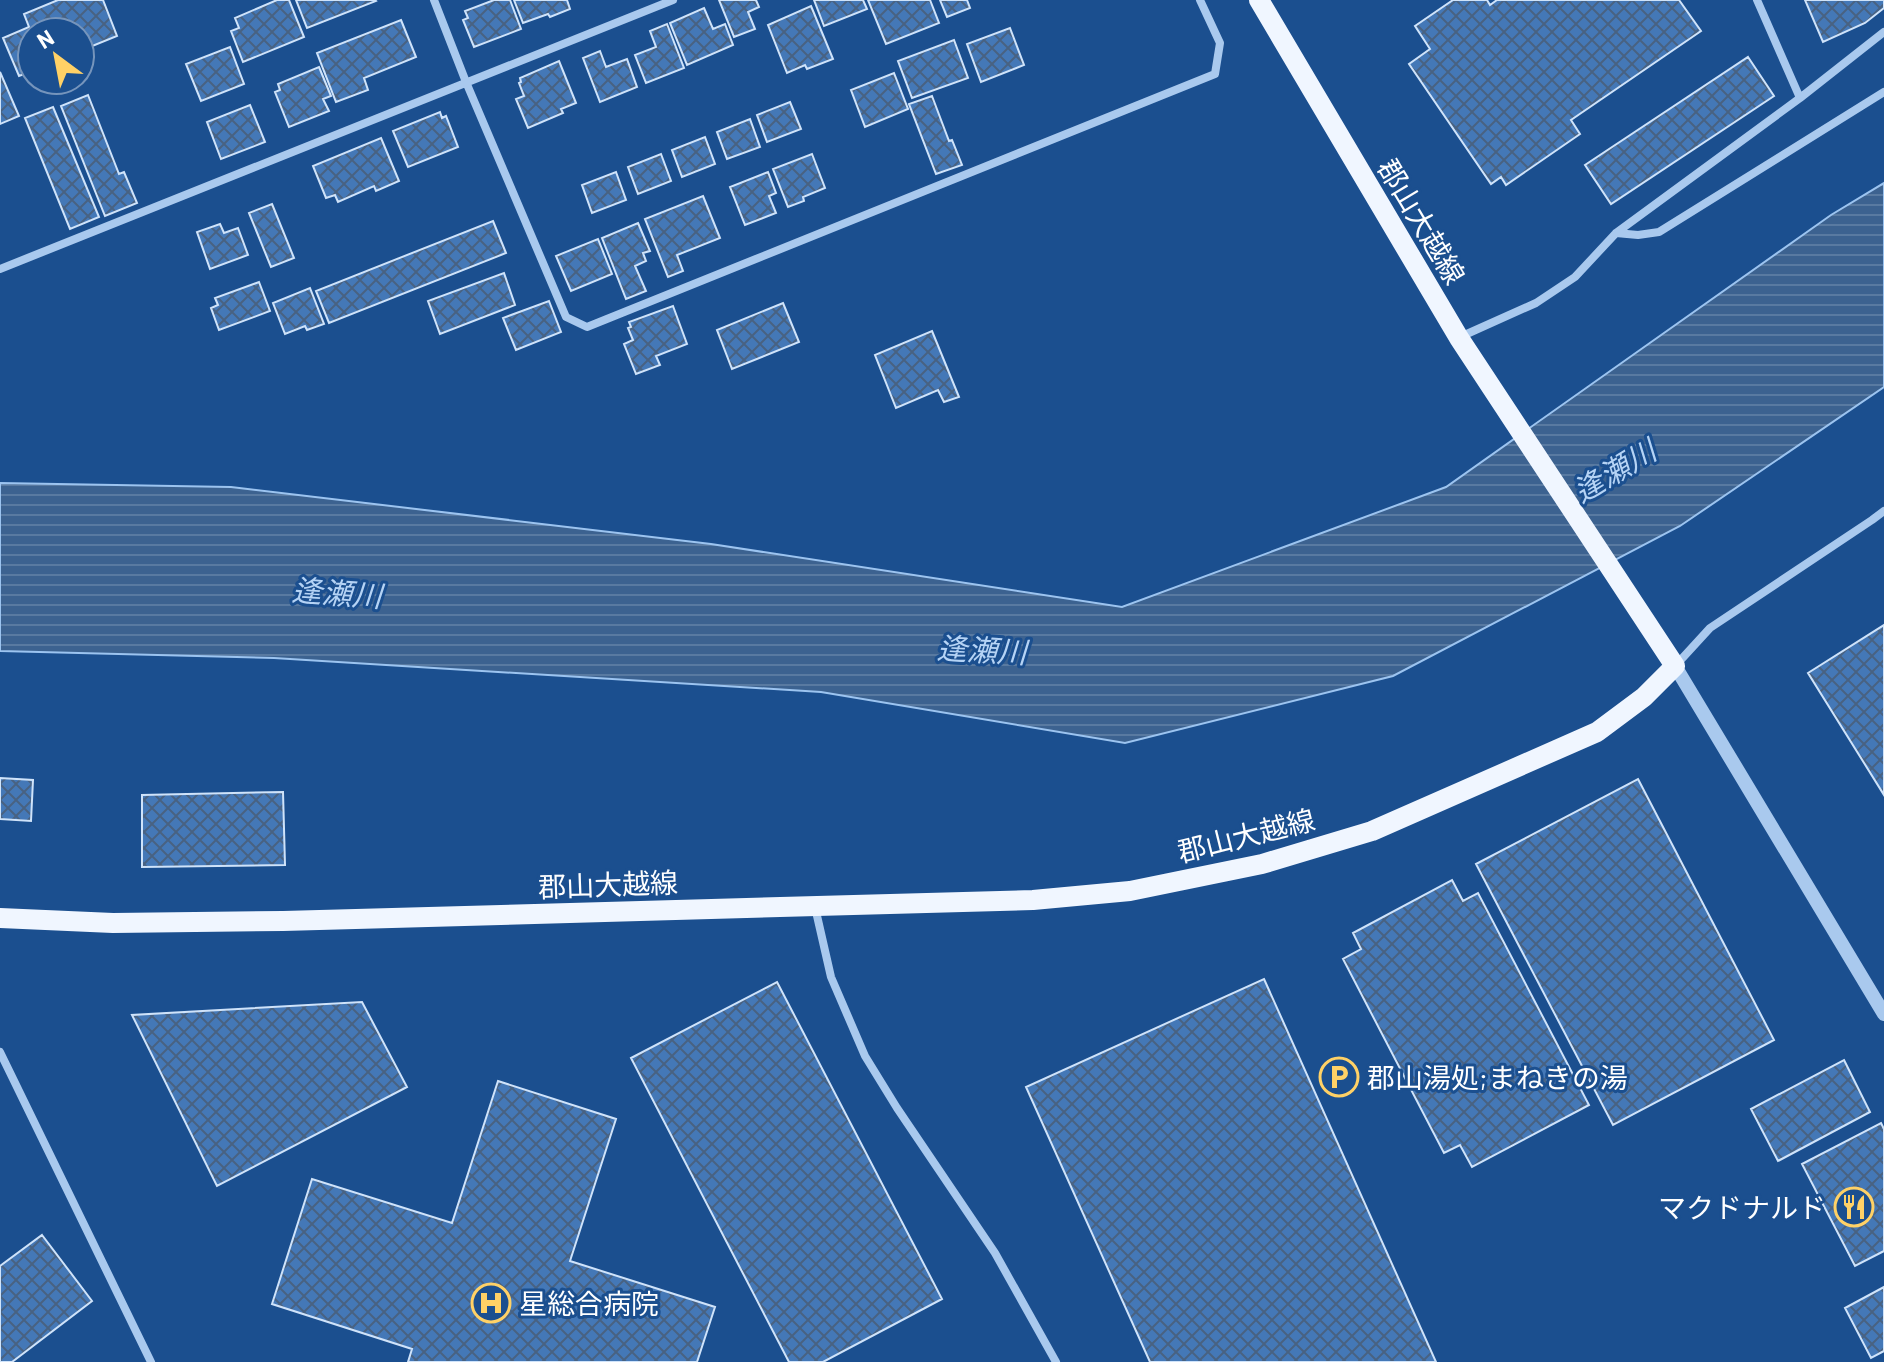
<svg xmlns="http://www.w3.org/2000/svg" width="1884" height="1362" font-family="Barlow,'Noto Sans JP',sans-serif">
<defs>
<pattern id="water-rules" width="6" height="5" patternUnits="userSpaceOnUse" patternTransform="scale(2)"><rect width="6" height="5" fill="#3c6290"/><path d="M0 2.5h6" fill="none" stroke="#597aa1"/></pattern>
<pattern id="building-cross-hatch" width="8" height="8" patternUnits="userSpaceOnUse" patternTransform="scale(2)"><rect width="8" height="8" fill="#4478b7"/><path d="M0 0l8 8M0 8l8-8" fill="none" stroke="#486282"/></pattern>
</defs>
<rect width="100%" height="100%" fill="#1b4f8f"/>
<path fill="url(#water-rules)" stroke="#9cc4f0" stroke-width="2" d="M 1884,183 L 1884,387 L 1680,526 L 1393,676 L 1125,743 L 821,692 L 274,658 L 0,651 L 0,483 L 231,487 L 711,544 L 1122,607 L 1446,487 L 1831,215 Z"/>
<path fill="url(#building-cross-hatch)" stroke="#cfe3fa" stroke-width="2" d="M 58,0 L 103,0 L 117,36 L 80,51 L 80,32 L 32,32 L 32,71 L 19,76 L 3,38 L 29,27 L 24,14 Z
M 277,0 L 289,0 L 304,37 L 243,62 L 231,31 L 239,28 L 235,18 Z
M 296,0 L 375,0 L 376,1 L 307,28 Z
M 494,0 L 510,0 L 521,29 L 474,47 L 463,20 L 468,18 L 465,11 Z
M 514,0 L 567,0 L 570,9 L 550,17 L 548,14 L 523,23 Z
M 719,0 L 756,0 L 759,7 L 748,12 L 755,29 L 734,37 Z
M 814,0 L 863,0 L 867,9 L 824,26 Z
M 868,0 L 930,0 L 939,23 L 886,44 Z
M 940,0 L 967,0 L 970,8 L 947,17 Z
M 1453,0 L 1487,0 L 1490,5 L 1497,0 L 1679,0 L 1701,31 L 1571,120 L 1580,134 L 1506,185 L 1501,177 L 1491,184 L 1409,64 L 1430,49 L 1415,26 Z
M 1805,0 L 1884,0 L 1884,8 L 1865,23 L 1823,42 Z
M 811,6 L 833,59 L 807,69 L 805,65 L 787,73 L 768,25 Z
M 704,8 L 713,29 L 725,24 L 733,45 L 687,65 L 670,23 Z
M 401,20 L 416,57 L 364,78 L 368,90 L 336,102 L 317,53 Z
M 667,24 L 684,68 L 646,83 L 635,55 L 656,47 L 650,31 Z
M 1010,28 L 1024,65 L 981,82 L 967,44 Z
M 954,40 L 968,78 L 912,98 L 898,61 Z
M 230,47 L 244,84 L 201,101 L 186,64 Z
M 600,51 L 606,67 L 627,59 L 637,87 L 600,102 L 583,58 Z
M 1748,57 L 1774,96 L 1611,204 L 1585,165 Z
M 559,61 L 576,103 L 561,109 L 563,113 L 528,128 L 516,99 L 524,96 L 519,83 L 521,82 L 520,78 Z
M 319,67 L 331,96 L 323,99 L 329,111 L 289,127 L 275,92 L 280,90 L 278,84 Z
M 0,72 L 19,116 L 0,124 Z
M 894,73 L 908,109 L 865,127 L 851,90 Z
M 88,95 L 119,174 L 124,172 L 137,203 L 105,216 L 61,106 Z
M 932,96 L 949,141 L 952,140 L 962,165 L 936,174 L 909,104 Z
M 790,102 L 801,129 L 767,142 L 757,115 Z
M 250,105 L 265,142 L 221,159 L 207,122 Z
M 53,107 L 99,217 L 70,229 L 25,118 Z
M 440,112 L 442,118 L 446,116 L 458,147 L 408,167 L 393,131 Z
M 750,119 L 760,147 L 727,159 L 717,132 Z
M 705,137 L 715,164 L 682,177 L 672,150 Z
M 381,138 L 399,181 L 376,191 L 374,186 L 338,202 L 335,195 L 326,198 L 313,166 Z
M 661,154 L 671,181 L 638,194 L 628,167 Z
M 812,154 L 825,188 L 803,197 L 804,201 L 788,207 L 773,169 Z
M 616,172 L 626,200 L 592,213 L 582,185 Z
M 768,172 L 776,193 L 769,196 L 776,213 L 745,225 L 730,187 Z
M 703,196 L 720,238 L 677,255 L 683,271 L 668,277 L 645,219 Z
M 272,204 L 294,258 L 271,267 L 249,213 Z
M 493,221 L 506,253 L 329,323 L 316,291 Z
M 638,223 L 650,251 L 643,253 L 646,261 L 635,266 L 646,291 L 626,299 L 602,238 Z
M 220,224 L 224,233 L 238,228 L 248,255 L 210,269 L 197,232 Z
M 598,239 L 612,274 L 571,291 L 556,256 Z
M 504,273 L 515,305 L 440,334 L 428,301 Z
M 259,282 L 270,311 L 219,330 L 211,308 L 218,305 L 215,298 Z
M 310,288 L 324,324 L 307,330 L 305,326 L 285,334 L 273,303 Z
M 549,301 L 561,332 L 516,350 L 503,318 Z
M 783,303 L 799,342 L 732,369 L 717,330 Z
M 673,306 L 687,344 L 656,356 L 660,365 L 636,374 L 624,344 L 633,340 L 628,328 L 631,327 L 629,322 Z
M 932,331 L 959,397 L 944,402 L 938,390 L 896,408 L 875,355 Z
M 1884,625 L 1884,795 L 1808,673 Z
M 0,778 L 33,780 L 31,821 L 0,819 Z
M 1638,779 L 1774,1040 L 1613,1125 L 1476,864 Z
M 283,792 L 285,865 L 142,867 L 142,795 Z
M 1452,880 L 1463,901 L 1478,893 L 1589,1105 L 1472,1167 L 1460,1145 L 1444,1153 L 1343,959 L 1361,949 L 1353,933 Z
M 1264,979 L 1436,1362 L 1150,1362 L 1026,1087 Z
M 777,982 L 942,1299 L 823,1362 L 789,1362 L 631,1058 Z
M 362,1002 L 407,1087 L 217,1186 L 132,1015 Z
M 1844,1060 L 1870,1112 L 1778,1161 L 1751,1109 Z
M 498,1081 L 616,1119 L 570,1261 L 715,1307 L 697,1362 L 408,1362 L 412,1349 L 272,1304 L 312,1179 L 452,1223 Z
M 1881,1123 L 1884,1129 L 1884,1251 L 1855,1266 L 1802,1164 Z
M 42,1235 L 92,1301 L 12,1362 L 0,1362 L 0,1266 Z
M 1884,1287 L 1884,1351 L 1871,1358 L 1845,1308 Z"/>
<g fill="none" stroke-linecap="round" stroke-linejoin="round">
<path stroke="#a9c9ee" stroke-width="8" d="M 434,0 L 466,82 L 566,317 L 587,327 L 1215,74 L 1220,43 L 1200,0
M 1757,0 L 1800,98
M 1616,233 L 1638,235 L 1659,232 L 1884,92
M 0,269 L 673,0
M 1460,337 L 1536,303 L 1575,277 L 1616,233 L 1800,98 L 1884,32
M 1677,664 L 1710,628 L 1872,520 L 1884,511
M 815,907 L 831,977 L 865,1056 L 897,1108 L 995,1253 L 1056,1362
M 0,1052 L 151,1362"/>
<path stroke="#a9c9ee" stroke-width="14" d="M 1675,666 L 1884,1014"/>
<path stroke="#f0f6ff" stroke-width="20" d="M 0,918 L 113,923 L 283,921 L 1033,900 L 1130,891 L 1262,864 L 1372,831 L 1597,732 L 1644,697 L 1675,666 L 1459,338 L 1259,0"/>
</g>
<defs>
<symbol id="parking-ring" viewBox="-11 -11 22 22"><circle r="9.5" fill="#1b4f8f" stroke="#ffd166" stroke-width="1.5"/><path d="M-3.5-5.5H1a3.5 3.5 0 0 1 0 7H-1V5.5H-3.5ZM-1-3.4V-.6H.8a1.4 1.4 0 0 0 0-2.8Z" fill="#ffd166"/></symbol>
<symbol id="restaurant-ring" viewBox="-11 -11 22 22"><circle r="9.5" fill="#1b4f8f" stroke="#ffd166" stroke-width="1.5"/><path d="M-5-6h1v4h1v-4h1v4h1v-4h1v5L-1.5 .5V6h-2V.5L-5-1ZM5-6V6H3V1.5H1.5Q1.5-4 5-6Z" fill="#ffd166"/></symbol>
<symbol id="hospital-ring" viewBox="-11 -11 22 22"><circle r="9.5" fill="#1b4f8f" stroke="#ffd166" stroke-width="1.5"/><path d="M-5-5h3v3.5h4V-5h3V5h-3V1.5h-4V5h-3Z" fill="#ffd166"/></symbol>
</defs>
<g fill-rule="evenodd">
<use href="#parking-ring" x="1317" y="1055" width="44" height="44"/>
<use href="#restaurant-ring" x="1832" y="1185" width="44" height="44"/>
<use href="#hospital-ring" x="469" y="1281" width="44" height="44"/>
</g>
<g text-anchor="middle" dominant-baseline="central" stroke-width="6" stroke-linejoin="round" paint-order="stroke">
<g font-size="28" fill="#fff" stroke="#1b4f8f">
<text transform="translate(1422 221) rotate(59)">郡山大越線</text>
<text transform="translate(1246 835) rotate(-14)">郡山大越線</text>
<text transform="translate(608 884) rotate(-2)">郡山大越線</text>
</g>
<g font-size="28" fill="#fff" stroke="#1b4f8f" text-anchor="start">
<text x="1367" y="1077">郡山湯処;まねきの湯</text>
<text x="1826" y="1207" text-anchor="end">マクドナルド</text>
<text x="519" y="1303">星総合病院</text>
</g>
<g font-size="30" font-style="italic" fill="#b5d3f5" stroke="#1b4f8f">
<text transform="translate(1614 470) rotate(-31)">逢瀬川</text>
<text transform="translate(337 592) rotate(4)">逢瀬川</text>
<text transform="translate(982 649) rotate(3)">逢瀬川</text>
</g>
</g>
<g transform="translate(56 56) rotate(328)"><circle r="38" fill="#1b4f8f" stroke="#7695bc" stroke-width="2"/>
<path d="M0-6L14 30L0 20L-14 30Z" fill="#ffd166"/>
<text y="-12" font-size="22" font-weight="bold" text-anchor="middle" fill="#ffffff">N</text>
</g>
</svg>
